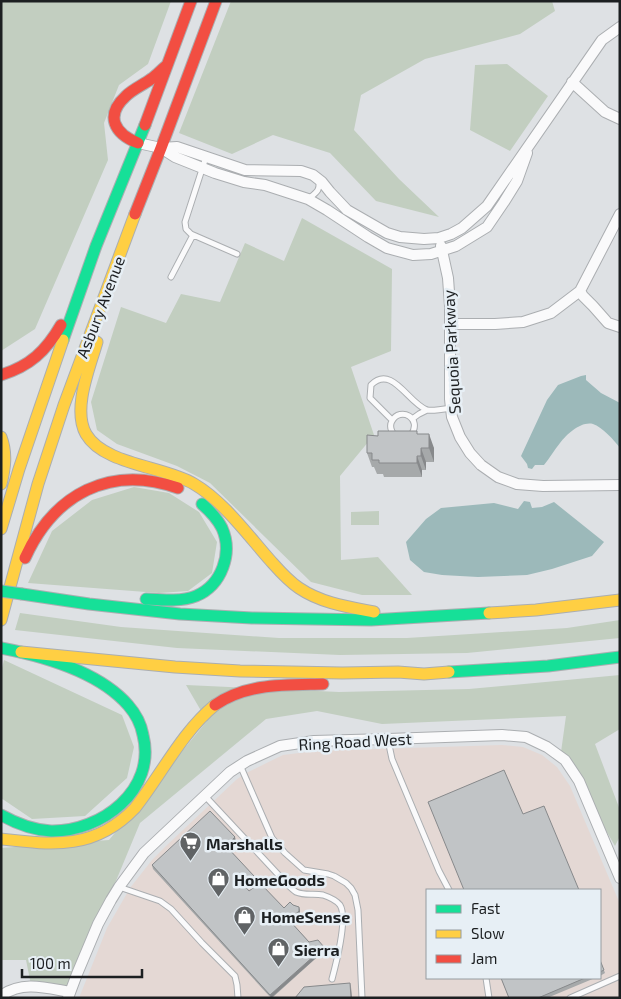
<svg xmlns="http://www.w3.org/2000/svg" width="621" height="999" font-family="'Exo 2',sans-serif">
<rect width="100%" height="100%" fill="#dee1e4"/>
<path fill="#e4d8d4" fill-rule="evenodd" d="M 502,745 L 523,747 L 542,755 L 557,767 L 570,786 L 620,904 L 620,998 L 79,998 L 107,928 L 130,888 L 152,860 L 166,846 L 236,780 L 244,774 L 283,755 L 315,751 ZM 427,890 L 600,890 L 600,978 L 427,978 Z"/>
<path fill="#c2cec0" d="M 1,1 L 171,1 L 148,64 L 119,85 L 104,123 L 108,160 L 35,329 L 1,351 Z
M 231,1 L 552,1 L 555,11 L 520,34 L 425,59 L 361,95 L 354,130 L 399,179 L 439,217 L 376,201 L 330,153 L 273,135 L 232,154 L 179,133 Z
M 507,64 L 548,96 L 510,151 L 470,130 L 475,65 Z
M 302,218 L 392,269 L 391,351 L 351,367 L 374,435 L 340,476 L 341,560 L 378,557 L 412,595 L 362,595 L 311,582 L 210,483 L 177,466 L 117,444 L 97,430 L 91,402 L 121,307 L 166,323 L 181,294 L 220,302 L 245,243 L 284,261 Z
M 134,487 L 169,493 L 199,512 L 217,542 L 212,573 L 188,591 L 159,593 L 28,583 L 52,531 L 92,500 Z
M 379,511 L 379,525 L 351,525 L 351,512 Z
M 20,613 L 121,627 L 279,638 L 407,638 L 567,628 L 620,620 L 620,638 L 467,653 L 340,655 L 177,648 L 15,630 Z
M 4,660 L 122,715 L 134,747 L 127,778 L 85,816 L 32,819 L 1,798 L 1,672 Z
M 620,675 L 620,729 L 595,744 L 620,810 L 620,836 L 615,846 L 565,760 L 561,752 L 566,716 L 382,724 L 317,711 L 266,719 L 140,823 L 69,994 L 31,985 L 26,960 L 1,960 L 1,848 L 109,840 L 207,721 L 186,685 L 339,692 L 469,689 Z"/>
<path fill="#9cb9ba" d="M 586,375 L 586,380 L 601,393 L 620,403 L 620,448 C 615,441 602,427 593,424 C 581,421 567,434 560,443 C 554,450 550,458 544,465 L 535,465 L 532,469 L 528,468 L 527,464 L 521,456 L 547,400 L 558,385 L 581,376 Z
M 524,501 L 530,502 L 532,508 L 542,507 L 554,502 L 604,542 L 592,556 L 552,569 L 527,575 L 478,577 L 442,575 L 424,572 L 410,560 L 406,542 L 426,519 L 441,508 L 494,503 L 518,509 Z"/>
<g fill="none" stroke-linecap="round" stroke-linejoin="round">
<defs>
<path id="lane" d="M 206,157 L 185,222 L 186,229 L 191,234 L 237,254
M 308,199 C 317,192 320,191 319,180
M 171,277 L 193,235
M 412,419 L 419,414 L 427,410
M 392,420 L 370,398 L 371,385 C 392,364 408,403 427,410 C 431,411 445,409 451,408
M 395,436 C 391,431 389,426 392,421 C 400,406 423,418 411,435
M 388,740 L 392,759 L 439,871 L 449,890
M 240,765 L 272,838 L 285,853 L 304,870 L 328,874 L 334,876 L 346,883 L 351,888 L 355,895 L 358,910 L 362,998
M 205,796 L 287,884 C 290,887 293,890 296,892 C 305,896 314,893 323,895 C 329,897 336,900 340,905 C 348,918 336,964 332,979
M 119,887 L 160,901 L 171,909 L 202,943 L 235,976 L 237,985 L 238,998
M 486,978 L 489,998
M 570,998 L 620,976"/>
<path id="street" d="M 572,82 L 605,112 L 620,119
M 138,143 L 161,148 L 177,147 L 245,170 L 301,171 L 313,175 L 322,182 L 330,192 L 347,210 L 387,233 L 400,237 L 424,239 L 439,238 L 451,234 L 462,228 L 487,206 L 602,40 L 620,27
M 161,148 L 175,157 L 215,173 L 244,182 L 265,185 L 308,199 L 327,210 L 368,237 L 387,248 L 413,255 L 431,254 L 456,246 L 487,227 L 504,202 L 517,181 L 527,153
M 620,214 L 580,291 L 583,296 L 593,306 L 608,323 L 620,327
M 441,246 L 448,278 L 450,306 L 450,399 L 452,417 L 460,437 L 470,453 L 481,465 L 498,477 L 517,484 L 543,486 L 620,485
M 450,324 L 495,324 L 523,322 L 551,313 L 580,291
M 1,996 C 22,980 47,988 70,992
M 68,998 L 77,974 L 98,924 L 111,900 L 119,887 L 144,853 L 230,772 L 247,761 L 280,746 L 314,741 L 388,739 L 502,735 L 526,737 L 547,747 L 565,760 L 579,781 L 620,878"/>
<path id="fast" d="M 63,340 L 96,246 L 145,125
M 22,594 L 89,604 L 180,614 L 252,618 L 371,620 L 489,613
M 146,599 C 162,600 181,602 196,596 C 222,585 233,553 222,528 C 217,518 210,511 202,504
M 1,648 C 43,656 99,672 128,705 C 135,713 141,724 143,735 C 157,790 101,832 51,831 C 33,830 17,824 1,815
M 449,672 L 548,666 L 620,657"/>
<path id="slow" d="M 97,342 C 90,367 72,409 86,434 C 104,465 164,466 194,484 C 223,501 247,534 269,559 C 278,569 287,580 299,588 C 321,603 348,607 374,612
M 1,437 C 7,453 5,468 1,484
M 1,529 L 19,469 L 63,340
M 489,613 L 536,610 L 620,600
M 1,620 L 38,484 L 64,405 L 135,214
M 21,652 L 175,667 L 240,671 L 342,673 L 398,672 L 424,674 L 449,672
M 1,839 C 54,845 95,850 135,808 C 161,775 182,732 215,705"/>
<path id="jam" d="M 145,125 L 191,1
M 138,143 C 115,134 104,116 126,96 C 133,89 143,85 151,79 C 157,75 161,70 166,66
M 135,214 L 161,148 L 216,1
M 1,375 C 30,366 46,351 61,325
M 25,558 C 54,494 110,464 178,488
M 215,705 C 247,683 286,685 323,684"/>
</defs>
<use href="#lane" stroke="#abaeb1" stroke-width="7"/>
<use href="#street" stroke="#abaeb1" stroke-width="12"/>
<use href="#fast" stroke="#abaeb1" stroke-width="13"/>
<use href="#slow" stroke="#abaeb1" stroke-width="13"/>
<use href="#jam" stroke="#abaeb1" stroke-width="13"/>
<use href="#lane" stroke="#fafafb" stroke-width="5"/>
<use href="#street" stroke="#fafafb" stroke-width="10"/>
<use href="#fast" stroke="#16e098" stroke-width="11"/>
<use href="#slow" stroke="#ffcf43" stroke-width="11"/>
<use href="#jam" stroke="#f24e42" stroke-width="11"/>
<defs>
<path id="fast-bridge" d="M 1,591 L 22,594"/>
</defs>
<use href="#fast-bridge" stroke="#abaeb1" stroke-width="13" stroke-linecap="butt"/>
<use href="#fast-bridge" stroke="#16e098" stroke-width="11"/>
</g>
<path fill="#a6a9aa" d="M 418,434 L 434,448 L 434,462 L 426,462 L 426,470 L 422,470 L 422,477 L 384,477 L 383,474 L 377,474 L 374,467 L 372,467 L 367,453 L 378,436 Z
M 236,841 L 228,848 L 255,879 L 246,888 L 249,891 L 284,908 L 293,905 L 299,907 L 300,911 L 300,914 L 292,923 L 309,942 L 324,947 L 325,950 L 272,998 L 271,998 L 153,869 L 152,865 Z
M 600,960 L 605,973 L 600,976 Z
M 501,978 L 595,978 L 547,998 L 509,998 Z"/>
<path fill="#87898b" d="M 429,434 L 434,448 L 434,462 L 429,448 Z
M 421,448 L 426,462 L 426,470 L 421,456 Z
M 417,456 L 422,470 L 422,477 L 417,463 Z
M 235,837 L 236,841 L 227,849 L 226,846 Z
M 254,876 L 255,879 L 245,889 L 244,885 Z
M 299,907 L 300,911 L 300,914 L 291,924 L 289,920 Z
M 324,947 L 325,950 L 271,998 L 270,995 Z
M 350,983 L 351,987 L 352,998 L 351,998 Z"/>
<path fill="#c1c4c6" stroke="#87898b" d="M 378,431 L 417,431 L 417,434 L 429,434 L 429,448 L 421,448 L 421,456 L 417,456 L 417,463 L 379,463 L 379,460 L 372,460 L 372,453 L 367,453 L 367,435 L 378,436 Z
M 504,770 L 523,814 L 544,806 L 579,890 L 464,890 L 428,802 Z
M 210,811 L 235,837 L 226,846 L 254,876 L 244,885 L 249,891 L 260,883 L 284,908 L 290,902 L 293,905 L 299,907 L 299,911 L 289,920 L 309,942 L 318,940 L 324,947 L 270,995 L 152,865 Z
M 600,960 L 604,970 L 600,972 Z
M 501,978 L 585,978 L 538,998 L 509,998 Z
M 350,983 L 351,998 L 295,998 L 304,987 Z"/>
<defs>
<symbol id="supermarket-pin" viewBox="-11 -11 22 30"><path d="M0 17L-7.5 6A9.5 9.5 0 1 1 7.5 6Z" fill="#606365" stroke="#e7eff5"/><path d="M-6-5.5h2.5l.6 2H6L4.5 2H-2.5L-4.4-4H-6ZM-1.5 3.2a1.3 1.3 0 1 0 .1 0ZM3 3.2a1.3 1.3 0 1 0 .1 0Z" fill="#fff"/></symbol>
<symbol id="shop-pin" viewBox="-11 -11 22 30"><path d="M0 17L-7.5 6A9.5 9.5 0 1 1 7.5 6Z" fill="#606365" stroke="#e7eff5"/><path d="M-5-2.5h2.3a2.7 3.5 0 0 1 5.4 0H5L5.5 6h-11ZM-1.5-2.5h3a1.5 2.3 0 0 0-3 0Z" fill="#fff"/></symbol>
</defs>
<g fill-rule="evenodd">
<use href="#supermarket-pin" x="178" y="830" width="25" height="34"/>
<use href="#shop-pin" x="206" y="866" width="25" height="34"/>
<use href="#shop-pin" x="232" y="904" width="25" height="34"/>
<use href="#shop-pin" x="266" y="936" width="25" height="34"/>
</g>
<g text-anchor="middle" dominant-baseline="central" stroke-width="5" stroke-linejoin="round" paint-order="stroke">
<g font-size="16" fill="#1c1f21" stroke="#e7eff5">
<text transform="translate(100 307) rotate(-69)">Asbury Avenue</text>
<text transform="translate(451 352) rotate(-93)">Sequoia Parkway</text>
<text transform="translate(355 741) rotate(-3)">Ring Road West</text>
</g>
<g font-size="16" font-weight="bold" fill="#1c1f21" stroke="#e7eff5" text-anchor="start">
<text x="206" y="843">Marshalls</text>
<text x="234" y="879">HomeGoods</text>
<text x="261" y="916">HomeSense</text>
<text x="294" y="949">Sierra</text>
</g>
</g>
<rect width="621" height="999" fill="none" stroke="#1c1f21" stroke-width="5"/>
<rect x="426" y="889" width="175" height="90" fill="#e7eff5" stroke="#969ca0"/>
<rect x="436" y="905" width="25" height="8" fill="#16e098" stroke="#969ca0"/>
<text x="471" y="914" font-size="15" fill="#1c1f21">Fast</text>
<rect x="436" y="930" width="25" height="8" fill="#ffcf43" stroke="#969ca0"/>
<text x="471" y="939" font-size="15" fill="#1c1f21">Slow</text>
<rect x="436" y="955" width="25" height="8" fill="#f24e42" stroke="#969ca0"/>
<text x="471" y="964" font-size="15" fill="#1c1f21">Jam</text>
<path d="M22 969v8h120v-8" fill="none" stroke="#1c1f21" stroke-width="2.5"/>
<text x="30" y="969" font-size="15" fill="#1c1f21" stroke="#e7eff5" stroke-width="4" paint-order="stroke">100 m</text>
</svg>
